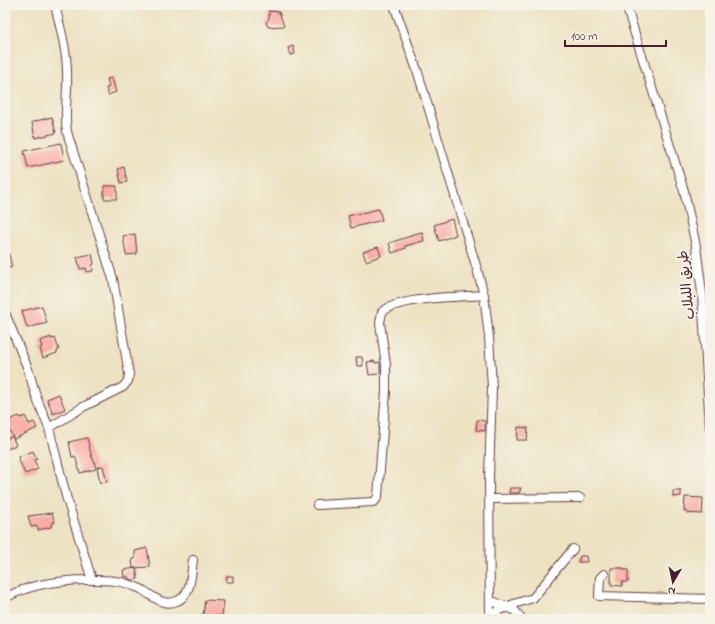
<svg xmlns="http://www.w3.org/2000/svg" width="715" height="624" font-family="'Indie Flower','Playpen Sans Arabic',sans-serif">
<rect width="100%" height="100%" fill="#f7f3e8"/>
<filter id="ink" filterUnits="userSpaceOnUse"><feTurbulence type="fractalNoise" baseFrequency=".025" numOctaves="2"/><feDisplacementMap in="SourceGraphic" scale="8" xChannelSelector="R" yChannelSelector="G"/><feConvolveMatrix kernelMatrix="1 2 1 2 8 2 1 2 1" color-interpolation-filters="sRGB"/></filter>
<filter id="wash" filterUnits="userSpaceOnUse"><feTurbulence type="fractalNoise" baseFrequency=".012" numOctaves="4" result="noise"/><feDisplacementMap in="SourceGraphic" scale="16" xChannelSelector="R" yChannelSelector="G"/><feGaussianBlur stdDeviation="0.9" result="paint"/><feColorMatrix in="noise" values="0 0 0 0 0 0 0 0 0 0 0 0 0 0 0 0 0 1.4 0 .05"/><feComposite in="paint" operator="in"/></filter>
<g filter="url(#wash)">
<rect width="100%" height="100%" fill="#ede2c2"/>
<g id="blocks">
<path fill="#f9aaa4" d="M 269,11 L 279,12 L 284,26 L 268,27 L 266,22 L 269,19 Z
M 293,46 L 295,54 L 290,55 L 288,48 Z
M 112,78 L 116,92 L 108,95 L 106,88 L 109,87 L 107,79 Z
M 52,117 L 56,133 L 35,138 L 32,122 Z
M 61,143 L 64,160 L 28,168 L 24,151 Z
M 124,167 L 127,182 L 121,183 L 118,169 Z
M 104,186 L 117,186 L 117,199 L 104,199 Z
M 379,209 L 382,220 L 351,228 L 348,216 Z
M 452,219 L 456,235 L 439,241 L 434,225 Z
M 422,232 L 424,241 L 405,246 L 406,248 L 392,253 L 389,243 L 411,236 L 410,235 Z
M 135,234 L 137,254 L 126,255 L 123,236 Z
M 5,247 L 7,247 L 12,267 L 5,269 Z
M 378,247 L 381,256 L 366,261 L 363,252 Z
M 92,254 L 94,264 L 92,265 L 93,271 L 87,272 L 86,268 L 80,269 L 77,257 Z
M 42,306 L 47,323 L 27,328 L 22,311 Z
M 51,337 L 51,339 L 55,338 L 59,350 L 57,351 L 57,353 L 43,358 L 40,348 L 42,347 L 40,341 Z
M 356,357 L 362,357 L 363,366 L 357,366 Z
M 375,361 L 375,363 L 380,362 L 380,372 L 378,374 L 369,375 L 367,362 Z
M 59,394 L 65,409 L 53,414 L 47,399 Z
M 19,416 L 20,418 L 25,416 L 29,424 L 34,422 L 37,428 L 14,439 L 7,426 L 9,425 L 7,421 Z
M 477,420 L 485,421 L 485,431 L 476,430 Z
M 518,427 L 528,428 L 527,440 L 517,440 Z
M 12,436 L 16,445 L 5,450 L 5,440 Z
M 87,438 L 92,458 L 93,458 L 96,469 L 80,473 L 75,456 L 72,457 L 69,442 Z
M 33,451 L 37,459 L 34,460 L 38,469 L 25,474 L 18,457 Z
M 103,466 L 107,482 L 100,483 L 97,467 Z
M 510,488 L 521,488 L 519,493 L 509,493 Z
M 673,491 L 681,491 L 681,496 L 673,497 Z
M 685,497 L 703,498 L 702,514 L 687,513 L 687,511 L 684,511 Z
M 52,513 L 55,522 L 52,523 L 51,527 L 38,530 L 37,526 L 31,527 L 28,516 Z
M 147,548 L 150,567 L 133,568 L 132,560 L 135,559 L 135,551 Z
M 580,556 L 586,556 L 587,562 L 578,562 Z
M 136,568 L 138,579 L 133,580 L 128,578 L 128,576 L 124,577 L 123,570 Z
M 611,568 L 623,568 L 623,570 L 628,570 L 628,582 L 622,582 L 622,586 L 611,585 Z
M 227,576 L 233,576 L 233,582 L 226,582 Z
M 205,600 L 224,601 L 222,616 L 203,615 Z"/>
</g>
</g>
<g filter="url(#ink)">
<use href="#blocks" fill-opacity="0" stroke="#623c42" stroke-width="1"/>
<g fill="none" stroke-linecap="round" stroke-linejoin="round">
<defs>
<path id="minor" d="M 394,5 L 418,73 L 477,269 L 484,295 L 489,337 L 492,388 L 489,477 L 490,619
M 626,5 L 684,191 L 696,246 L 702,293 L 710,428
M 5,313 L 28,369 L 37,399 L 49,428 L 66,496 L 92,580
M 49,428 L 83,407 L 123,387 L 128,381 L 129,374 L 113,279 L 67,132 C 64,112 68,93 67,73 C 67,50 60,27 55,5
M 489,499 L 580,498
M 317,505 L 373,502 L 376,500 L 378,496 L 386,391 L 386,365 L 380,323 L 382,312 C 399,297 460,297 484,295
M 604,574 L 600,578 L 599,596 L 710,599
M 5,598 C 30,584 56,581 85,580 C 97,580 109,579 121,582 C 128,584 135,586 141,589 C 153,596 163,607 177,601 C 192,595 191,573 193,560
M 490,600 L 514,610 L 522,619
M 490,618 L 499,610 L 514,604 L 533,598 L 573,549"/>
</defs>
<use href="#minor" stroke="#623c42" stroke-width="10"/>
<use href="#minor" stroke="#fff" stroke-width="8"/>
</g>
</g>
<g text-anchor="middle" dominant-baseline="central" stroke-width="4" stroke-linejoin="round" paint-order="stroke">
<g font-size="14" fill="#4a1f2b" stroke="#f7f3e8">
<text transform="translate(687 285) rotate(-96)">طريق اللبلاب</text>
</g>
</g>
<rect width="715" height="624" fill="none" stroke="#f7f3e8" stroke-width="20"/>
<g transform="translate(673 582) rotate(189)" stroke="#f7f3e8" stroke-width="3" paint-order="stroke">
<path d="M0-3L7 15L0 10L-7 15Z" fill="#4a1f2b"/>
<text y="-6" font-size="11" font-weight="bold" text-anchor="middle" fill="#4a1f2b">N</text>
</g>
<path d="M565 40v6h101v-6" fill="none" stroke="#4a1f2b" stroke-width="2"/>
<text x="571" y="40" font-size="12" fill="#4a1f2b" stroke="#f7f3e8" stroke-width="3" paint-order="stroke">100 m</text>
</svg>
